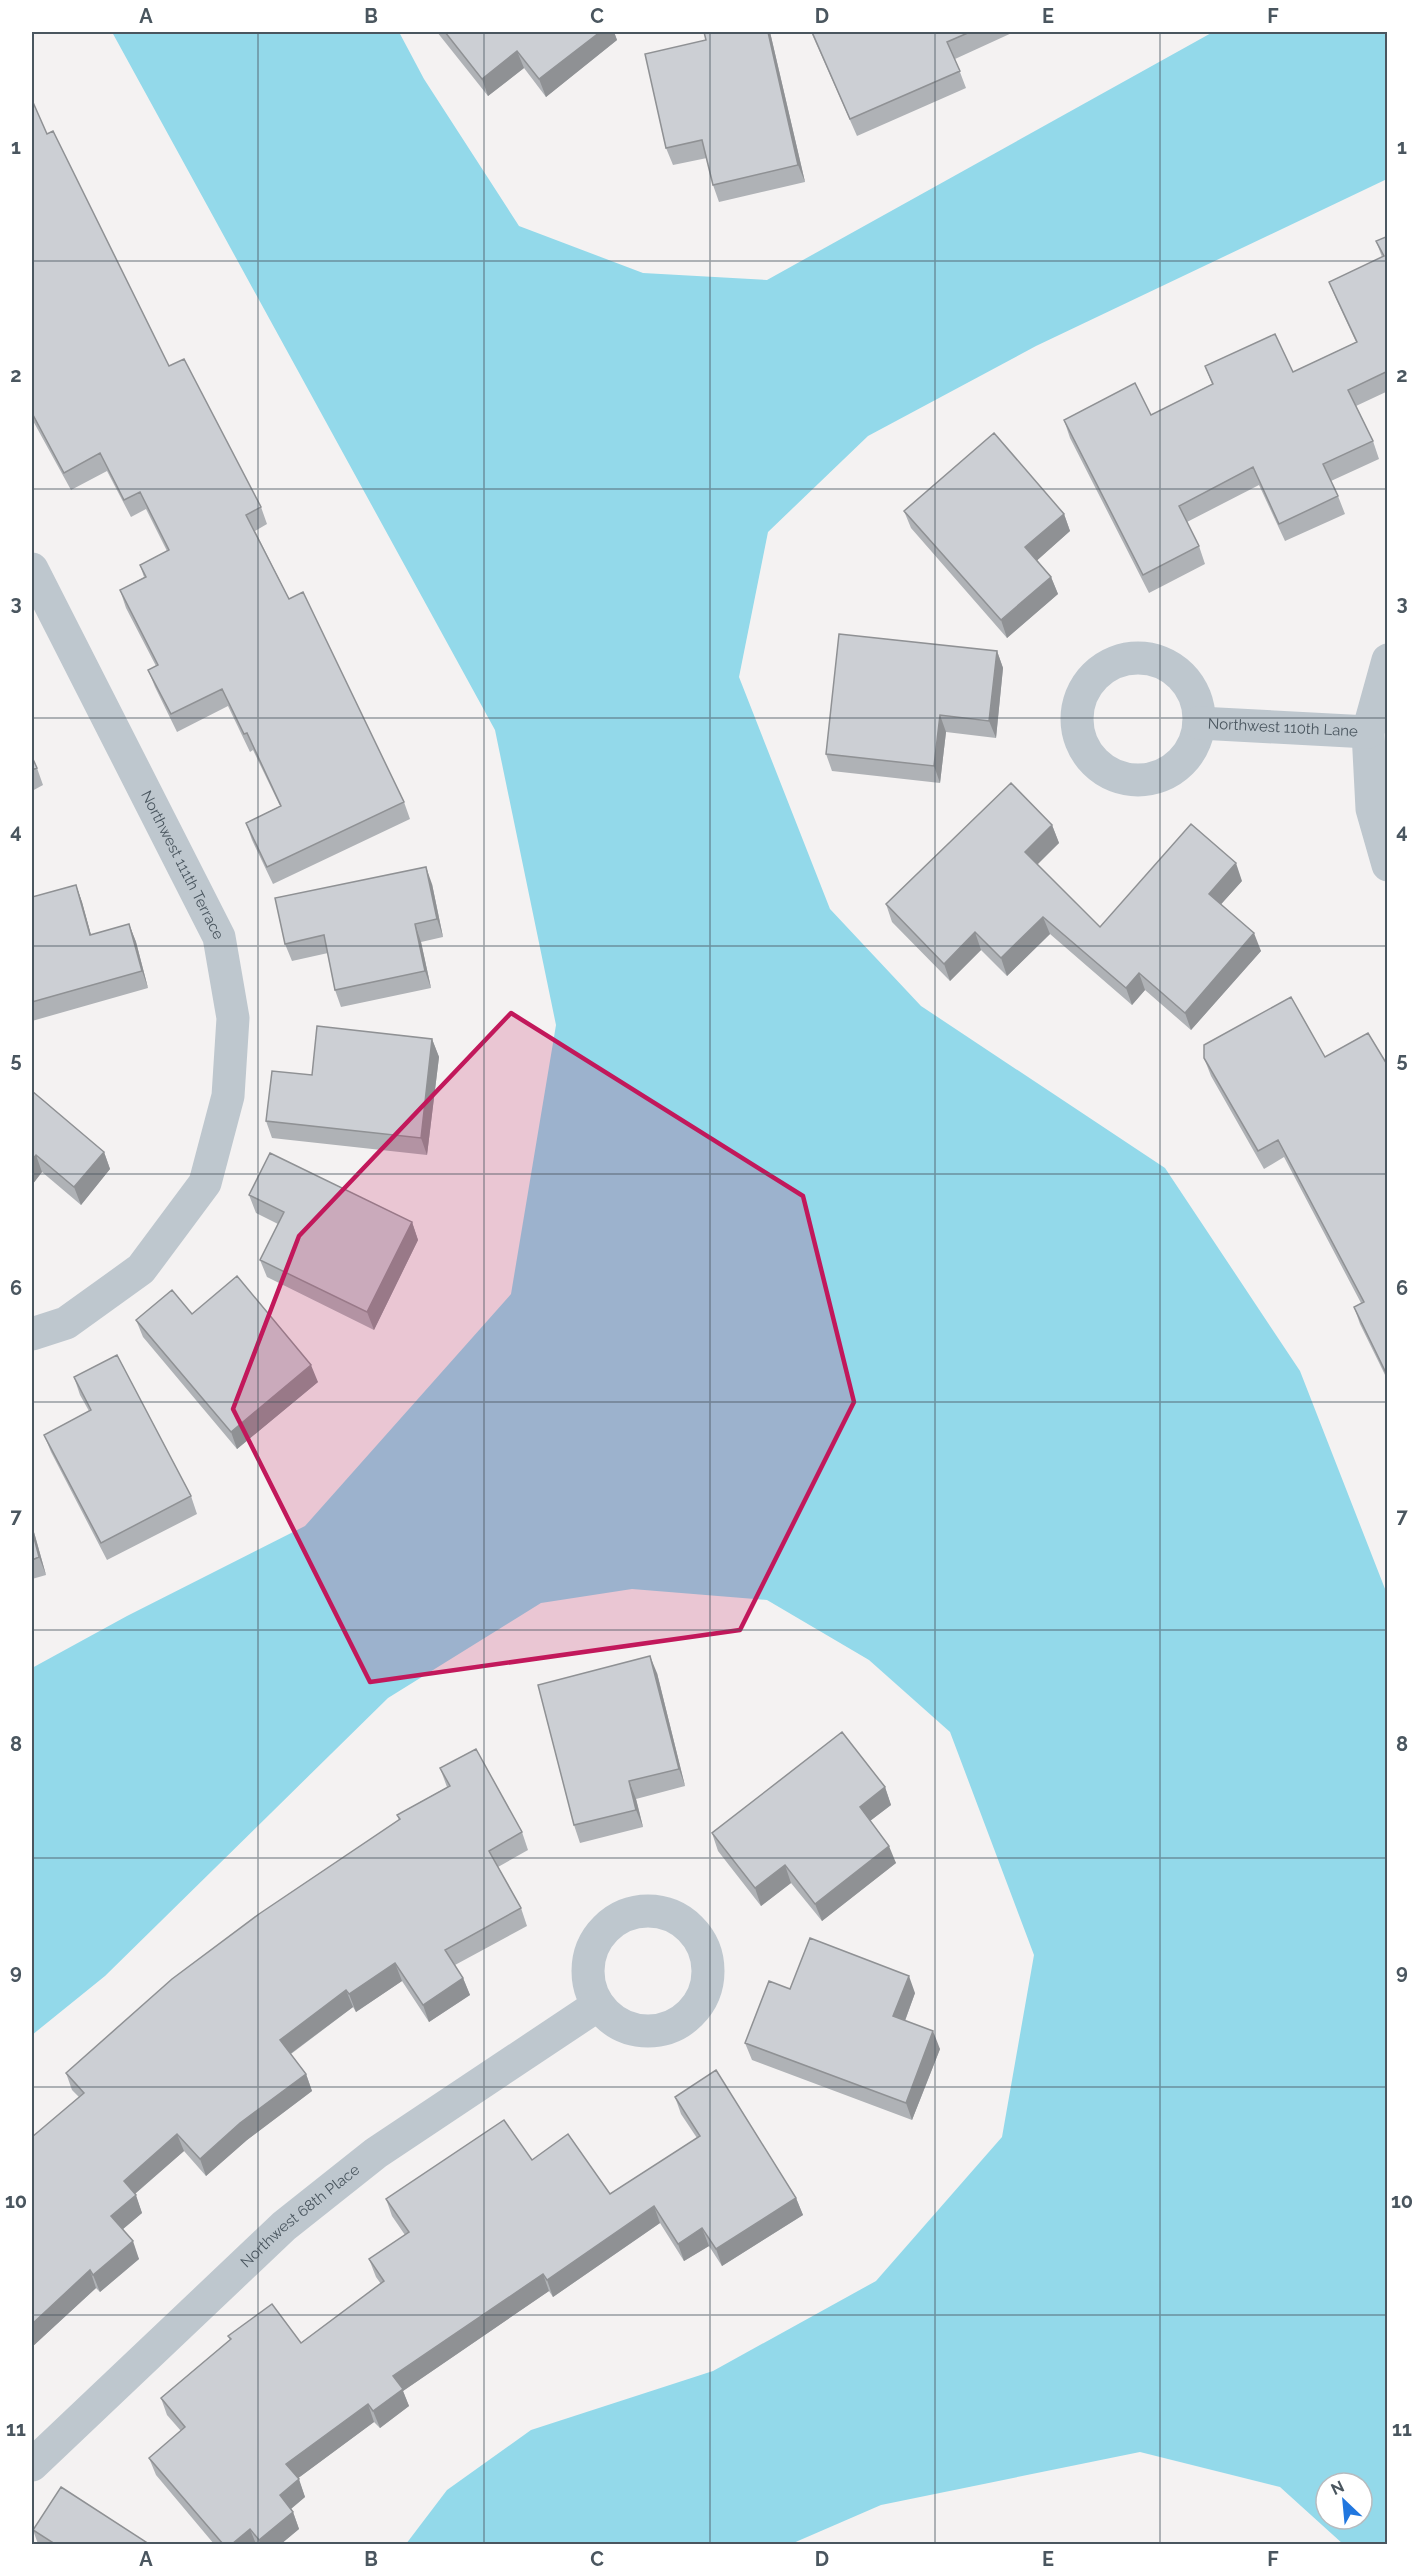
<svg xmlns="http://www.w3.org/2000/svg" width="1419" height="2576" font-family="Raleway,sans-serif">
<rect width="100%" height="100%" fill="#f4f2f2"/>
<path fill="#93d9ea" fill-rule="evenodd" d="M 112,32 L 399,32 L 424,79 L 519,226 L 643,273 L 767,280 L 1213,32 L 1387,32 L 1387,179 L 1036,346 L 868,436 L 768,532 L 739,677 L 830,909 L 921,1006 L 1165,1168 L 1300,1371 L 1387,1594 L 1387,2544 L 1343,2544 L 1280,2487 L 1140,2452 L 881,2505 L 791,2544 L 406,2544 L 447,2490 L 531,2430 L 713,2371 L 876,2281 L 1002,2137 L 1034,1955 L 950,1732 L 869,1660 L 767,1600 L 632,1589 L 541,1603 L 388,1698 L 105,1976 L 32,2035 L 32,1668 L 127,1616 L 305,1526 L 511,1294 L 556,1025 L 495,730 ZM 1326,2483 L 1362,2483 L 1362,2519 L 1326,2519 Z"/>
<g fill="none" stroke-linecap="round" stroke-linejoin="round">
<g stroke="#bec7ce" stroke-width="33">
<path id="s1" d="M 32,569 L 219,937 L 233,1018 L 228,1096 L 205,1183 L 141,1269 L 66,1323 L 32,1334"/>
<circle cx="1138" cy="719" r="61"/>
<path d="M 1388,660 L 1368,732 L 1372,809 L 1388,865"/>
<path id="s2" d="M 1199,723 L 1368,732"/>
<circle cx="648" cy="1971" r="60"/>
<path id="s3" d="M 32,2465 L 284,2226 L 376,2153 L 598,2005"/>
</g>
</g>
<path fill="#afb2b6" d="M 437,32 L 614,32 L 617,40 L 546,97 L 524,68 L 488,96 Z
M 704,32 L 770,32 L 805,182 L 719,202 L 713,185 L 707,158 L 673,165 L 666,148 L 706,40 Z
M 811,32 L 1014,32 L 955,59 L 966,88 L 857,136 Z
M 32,100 L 47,134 L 169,366 L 261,507 L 267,524 L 255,531 L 289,599 L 404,802 L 410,819 L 273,884 L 252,840 L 246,823 L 280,806 L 253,750 L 250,752 L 228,706 L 177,732 L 155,687 L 148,670 L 156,666 L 126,608 L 120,590 L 144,577 L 140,565 L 167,551 L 146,509 L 131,517 L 107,471 L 71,490 L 32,419 Z
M 1388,236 L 1388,391 L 1356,406 L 1373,441 L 1379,459 L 1331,481 L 1338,496 L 1345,514 L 1285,541 L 1259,485 L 1187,522 L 1199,546 L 1205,564 L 1149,593 L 1070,438 L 1064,420 L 1151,415 L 1212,384 L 1205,366 L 1293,372 L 1356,342 L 1336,299 L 1329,282 L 1382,257 L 1376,241 Z
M 904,511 L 1064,514 L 1070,531 L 1037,560 L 1051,577 L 1058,594 L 1007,638 L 911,528 Z
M 997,651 L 1003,668 L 996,738 L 946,732 L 940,783 L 832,771 L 826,754 Z
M 32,757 L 37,768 L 43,785 L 32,791 Z
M 1052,825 L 1059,843 L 1037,864 L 1100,927 L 1242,881 L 1221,904 L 1261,951 L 1191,1030 L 1145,990 L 1132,1005 L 1050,934 L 1007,976 L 981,950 L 950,981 L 892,922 L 886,904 Z
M 432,884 L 443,937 L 421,942 L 431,988 L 341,1007 L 335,990 L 328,953 L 292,961 L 285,944 Z
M 76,885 L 82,902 L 91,935 L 129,924 L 136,942 L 148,988 L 32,1021 L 32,897 Z
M 432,1039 L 439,1057 L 427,1155 L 272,1138 L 266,1121 L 312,1075 Z
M 1325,1057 L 1388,1066 L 1388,1381 L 1360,1324 L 1354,1307 L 1361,1303 L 1284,1157 L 1264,1169 L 1211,1076 L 1204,1058 Z
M 32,1091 L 104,1152 L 110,1169 L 81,1205 L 42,1172 L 32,1185 Z
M 249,1195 L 412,1222 L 418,1240 L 374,1330 L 267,1277 L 260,1260 L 278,1224 L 256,1213 Z
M 192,1314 L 318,1382 L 237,1449 L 143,1337 L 136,1320 Z
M 74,1377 L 191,1496 L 197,1514 L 107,1560 L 51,1452 L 44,1435 L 89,1411 L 80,1395 Z
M 32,1525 L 46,1575 L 32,1579 Z
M 657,1673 L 685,1786 L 636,1799 L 643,1827 L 580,1843 L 574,1825 Z
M 440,1768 L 522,1832 L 528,1850 L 498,1867 L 521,1908 L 527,1926 L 455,1965 L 463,1978 L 470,1995 L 429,2022 L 402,1981 L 356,2012 L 353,2007 L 291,2054 L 306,2074 L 312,2091 L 247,2140 L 206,2176 L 184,2151 L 135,2194 L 142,2213 L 122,2230 L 139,2259 L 100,2292 L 96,2288 L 32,2347 L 32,2137 L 79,2097 L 72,2090 L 66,2073 L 399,1820 L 397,1815 L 447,1787 Z
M 885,1787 L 891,1805 L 870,1821 L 896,1863 L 822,1921 L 791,1883 L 761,1906 L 718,1851 L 712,1833 Z
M 790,1989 L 915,1993 L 905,2021 L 940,2049 L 912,2120 L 752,2060 L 745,2043 Z
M 675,2097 L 796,2198 L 803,2215 L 722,2266 L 709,2246 L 684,2261 L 660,2223 L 553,2297 L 549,2291 L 403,2391 L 409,2406 L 380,2428 L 374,2422 L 298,2478 L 305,2497 L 291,2509 L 293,2512 L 299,2529 L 281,2544 L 214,2544 L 156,2475 L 149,2458 L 181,2431 L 167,2415 L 161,2398 L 230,2340 L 228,2336 L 301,2343 L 381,2284 L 376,2277 L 369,2259 L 405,2235 L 392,2216 L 386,2199 L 532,2160 L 610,2194 L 697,2138 L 681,2114 Z
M 33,2530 L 149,2544 L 38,2544 Z"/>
<path fill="#8f9194" d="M 600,32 L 614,32 L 617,40 L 546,97 L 539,79 Z
M 768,32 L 770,32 L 805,182 L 798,165 Z
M 517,51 L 524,68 L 488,96 L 482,79 Z
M 1064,514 L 1070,531 L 1032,565 L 1025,547 Z
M 1051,577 L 1058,594 L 1007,638 L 1001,620 Z
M 997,651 L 1003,668 L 996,738 L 989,721 Z
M 940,715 L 946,732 L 940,783 L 934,766 Z
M 1052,825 L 1059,843 L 1032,870 L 1025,852 Z
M 1236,863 L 1242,881 L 1215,911 L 1209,894 Z
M 426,867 L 432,884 L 443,937 L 437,919 Z
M 76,885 L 82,902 L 96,953 L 90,935 Z
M 1043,917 L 1050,934 L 1007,976 L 1001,958 Z
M 129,924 L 136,942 L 148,988 L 142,971 Z
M 415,924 L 421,942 L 431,988 L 425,971 Z
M 975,932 L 981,950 L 950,981 L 944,964 Z
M 1254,933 L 1261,951 L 1191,1030 L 1185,1013 Z
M 1139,973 L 1145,990 L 1132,1005 L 1126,988 Z
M 432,1039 L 439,1057 L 427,1155 L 421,1138 Z
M 104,1152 L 110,1169 L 81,1205 L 74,1187 Z
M 36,1155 L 42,1172 L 32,1185 L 32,1160 Z
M 412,1222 L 418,1240 L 374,1330 L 367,1312 Z
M 311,1365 L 318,1382 L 237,1449 L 231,1432 Z
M 32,1525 L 46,1575 L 39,1557 L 32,1530 Z
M 650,1656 L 657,1673 L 685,1786 L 679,1769 Z
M 629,1781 L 636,1799 L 643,1827 L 636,1810 Z
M 885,1787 L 891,1805 L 866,1824 L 860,1807 Z
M 889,1846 L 896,1863 L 822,1921 L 815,1904 Z
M 785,1865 L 791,1883 L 761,1906 L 755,1888 Z
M 395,1963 L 402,1981 L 356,2012 L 349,1994 Z
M 909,1976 L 915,1993 L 900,2034 L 893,2016 Z
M 463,1978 L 470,1995 L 429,2022 L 423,2005 Z
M 346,1990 L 353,2007 L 286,2057 L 280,2040 Z
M 933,2031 L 940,2049 L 912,2120 L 906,2103 Z
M 306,2074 L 312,2091 L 247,2140 L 206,2176 L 200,2159 L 240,2123 Z
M 177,2134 L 184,2151 L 130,2198 L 124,2181 Z
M 136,2195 L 142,2213 L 117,2234 L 111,2216 Z
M 796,2198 L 803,2215 L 722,2266 L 716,2249 Z
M 654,2206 L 660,2223 L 553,2297 L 547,2280 Z
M 702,2228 L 709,2246 L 684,2261 L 678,2244 Z
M 133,2241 L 139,2259 L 100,2292 L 93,2275 Z
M 90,2270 L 96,2288 L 32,2347 L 32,2324 Z
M 543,2274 L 549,2291 L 403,2391 L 409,2406 L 380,2428 L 373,2411 L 393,2376 Z
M 368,2404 L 374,2422 L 293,2482 L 286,2464 Z
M 299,2479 L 305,2497 L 286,2513 L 280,2495 Z
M 293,2512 L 299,2529 L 281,2544 L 260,2544 L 259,2540 Z
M 250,2529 L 256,2544 L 232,2544 Z"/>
<path fill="#cccfd4" stroke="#8f9194" stroke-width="1.5" d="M 445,32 L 600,32 L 539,79 L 517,51 L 482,79 Z
M 704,32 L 768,32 L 798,165 L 713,185 L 702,140 L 666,148 L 645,54 L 706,40 Z
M 812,32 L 970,32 L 947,42 L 960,71 L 850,119 Z
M 32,100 L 47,134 L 53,131 L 169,366 L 184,359 L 261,507 L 246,515 L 289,599 L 303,592 L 404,802 L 267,867 L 246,823 L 281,806 L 247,733 L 244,734 L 222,689 L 171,714 L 148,670 L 158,665 L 120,590 L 146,577 L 140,565 L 169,550 L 140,492 L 124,500 L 100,453 L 64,473 L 32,413 Z
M 1388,236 L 1388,371 L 1348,390 L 1373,441 L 1323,464 L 1338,496 L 1279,524 L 1253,467 L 1179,506 L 1199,546 L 1143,575 L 1064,420 L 1135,383 L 1151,415 L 1213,384 L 1205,366 L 1275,334 L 1293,372 L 1357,342 L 1329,282 L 1384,256 L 1376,241 Z
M 994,433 L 1064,514 L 1025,547 L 1051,577 L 1001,620 L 904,511 Z
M 839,634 L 997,651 L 989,721 L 940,715 L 934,766 L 826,754 Z
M 32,757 L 37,768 L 32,770 Z
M 1011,783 L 1052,825 L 1025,852 L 1100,927 L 1191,824 L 1236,863 L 1209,894 L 1254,933 L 1185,1013 L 1139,973 L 1126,988 L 1043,917 L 1001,958 L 975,932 L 944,964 L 886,904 Z
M 426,867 L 437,919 L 415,924 L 425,971 L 335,990 L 324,935 L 285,944 L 275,898 Z
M 76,885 L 90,935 L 129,924 L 142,971 L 32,1002 L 32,897 Z
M 1291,997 L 1325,1057 L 1368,1033 L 1388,1066 L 1388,1377 L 1354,1307 L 1364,1302 L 1278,1140 L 1258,1151 L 1204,1058 L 1204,1045 Z
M 317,1026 L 432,1039 L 421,1138 L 266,1121 L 272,1071 L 312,1075 Z
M 32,1091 L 104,1152 L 74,1187 L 36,1155 L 32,1160 Z
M 270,1153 L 412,1222 L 367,1312 L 260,1260 L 284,1212 L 249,1195 Z
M 237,1276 L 311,1365 L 231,1432 L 136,1320 L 172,1290 L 192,1314 Z
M 117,1355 L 191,1496 L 101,1543 L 44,1435 L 91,1410 L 74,1377 Z
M 32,1530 L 39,1557 L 32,1560 Z
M 650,1656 L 679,1769 L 629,1781 L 636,1810 L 574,1825 L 538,1685 Z
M 842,1732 L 885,1787 L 860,1807 L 889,1846 L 815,1904 L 785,1865 L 755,1888 L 712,1833 Z
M 476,1749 L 522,1832 L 489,1851 L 521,1908 L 445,1950 L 463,1978 L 423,2005 L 395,1963 L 349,1994 L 346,1990 L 280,2040 L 306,2074 L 240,2123 L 200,2159 L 177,2134 L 124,2181 L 136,2195 L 111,2216 L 133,2241 L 93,2275 L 90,2270 L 32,2324 L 32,2137 L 84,2093 L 66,2073 L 172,1979 L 259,1914 L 400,1819 L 397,1815 L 450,1786 L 440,1768 Z
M 810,1938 L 909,1976 L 893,2016 L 933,2031 L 906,2103 L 745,2043 L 769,1981 L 790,1989 Z
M 716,2070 L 796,2198 L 716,2249 L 702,2228 L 678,2244 L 654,2206 L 547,2280 L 543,2274 L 393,2376 L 403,2389 L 373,2411 L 368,2404 L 286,2464 L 299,2479 L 280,2495 L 293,2512 L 259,2540 L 250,2529 L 232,2544 L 223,2544 L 149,2458 L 185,2427 L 161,2398 L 231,2339 L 228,2336 L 272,2304 L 301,2343 L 384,2281 L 369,2259 L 409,2232 L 386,2199 L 504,2120 L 532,2160 L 568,2134 L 610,2194 L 700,2136 L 675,2097 Z
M 61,2487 L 149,2544 L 55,2544 L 33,2530 Z"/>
<path fill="#c2185b" fill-opacity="0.2" stroke="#c2185b" stroke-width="4.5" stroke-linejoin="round" d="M 511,1013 L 803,1196 L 854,1402 L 740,1630 L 370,1682 L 233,1409 L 299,1236 Z"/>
<path fill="none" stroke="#4a565f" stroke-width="1.5" stroke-opacity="0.55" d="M 258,32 L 258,2544M 484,32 L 484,2544M 710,32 L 710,2544M 935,32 L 935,2544M 1160,32 L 1160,2544M 32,261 L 1388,261M 32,489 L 1388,489M 32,718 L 1388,718M 32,946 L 1388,946M 32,1174 L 1388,1174M 32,1402 L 1388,1402M 32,1630 L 1388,1630M 32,1858 L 1388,1858M 32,2087 L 1388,2087M 32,2315 L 1388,2315"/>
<g text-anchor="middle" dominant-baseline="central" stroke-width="6" stroke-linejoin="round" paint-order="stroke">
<g font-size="15" fill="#4a565f" stroke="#fff">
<text stroke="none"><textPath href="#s2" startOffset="84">Northwest 110th Lane</textPath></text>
<text stroke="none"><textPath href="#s1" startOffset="332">Northwest 111th Terrace</textPath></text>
<text stroke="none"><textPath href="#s3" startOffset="366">Northwest 68th Place</textPath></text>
</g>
</g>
<rect width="1419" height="2576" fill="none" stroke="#ffffff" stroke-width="66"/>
<g transform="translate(1344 2501) rotate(334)"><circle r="28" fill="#ffffff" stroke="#b7bbbf" stroke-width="1.5"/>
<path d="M0-4.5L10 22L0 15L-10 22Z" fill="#2177df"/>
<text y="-9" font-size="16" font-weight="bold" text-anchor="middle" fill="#4a565f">N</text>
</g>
<rect x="33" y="33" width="1353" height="2510" fill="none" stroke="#4a565f" stroke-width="2"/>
<g font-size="20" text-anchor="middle" font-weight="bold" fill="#4a565f">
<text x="146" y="23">A</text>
<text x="371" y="23">B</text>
<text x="597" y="23">C</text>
<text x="822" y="23">D</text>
<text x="1048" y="23">E</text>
<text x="1273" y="23">F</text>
<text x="16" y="154">1</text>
<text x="1402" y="154">1</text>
<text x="16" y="382">2</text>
<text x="1402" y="382">2</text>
<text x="16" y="610">3</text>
<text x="1402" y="610">3</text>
<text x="16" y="838">4</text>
<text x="1402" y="838">4</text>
<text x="16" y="1067">5</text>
<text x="1402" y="1067">5</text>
<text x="16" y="1295">6</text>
<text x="1402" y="1295">6</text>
<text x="16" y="1523">7</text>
<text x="1402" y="1523">7</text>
<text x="16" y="1751">8</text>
<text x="1402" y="1751">8</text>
<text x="16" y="1979">9</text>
<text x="1402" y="1979">9</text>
<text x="16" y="2208">10</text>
<text x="1402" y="2208">10</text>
<text x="16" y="2436">11</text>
<text x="1402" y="2436">11</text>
<text x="146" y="2566">A</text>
<text x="371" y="2566">B</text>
<text x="597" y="2566">C</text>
<text x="822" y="2566">D</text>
<text x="1048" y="2566">E</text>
<text x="1273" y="2566">F</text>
</g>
</svg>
